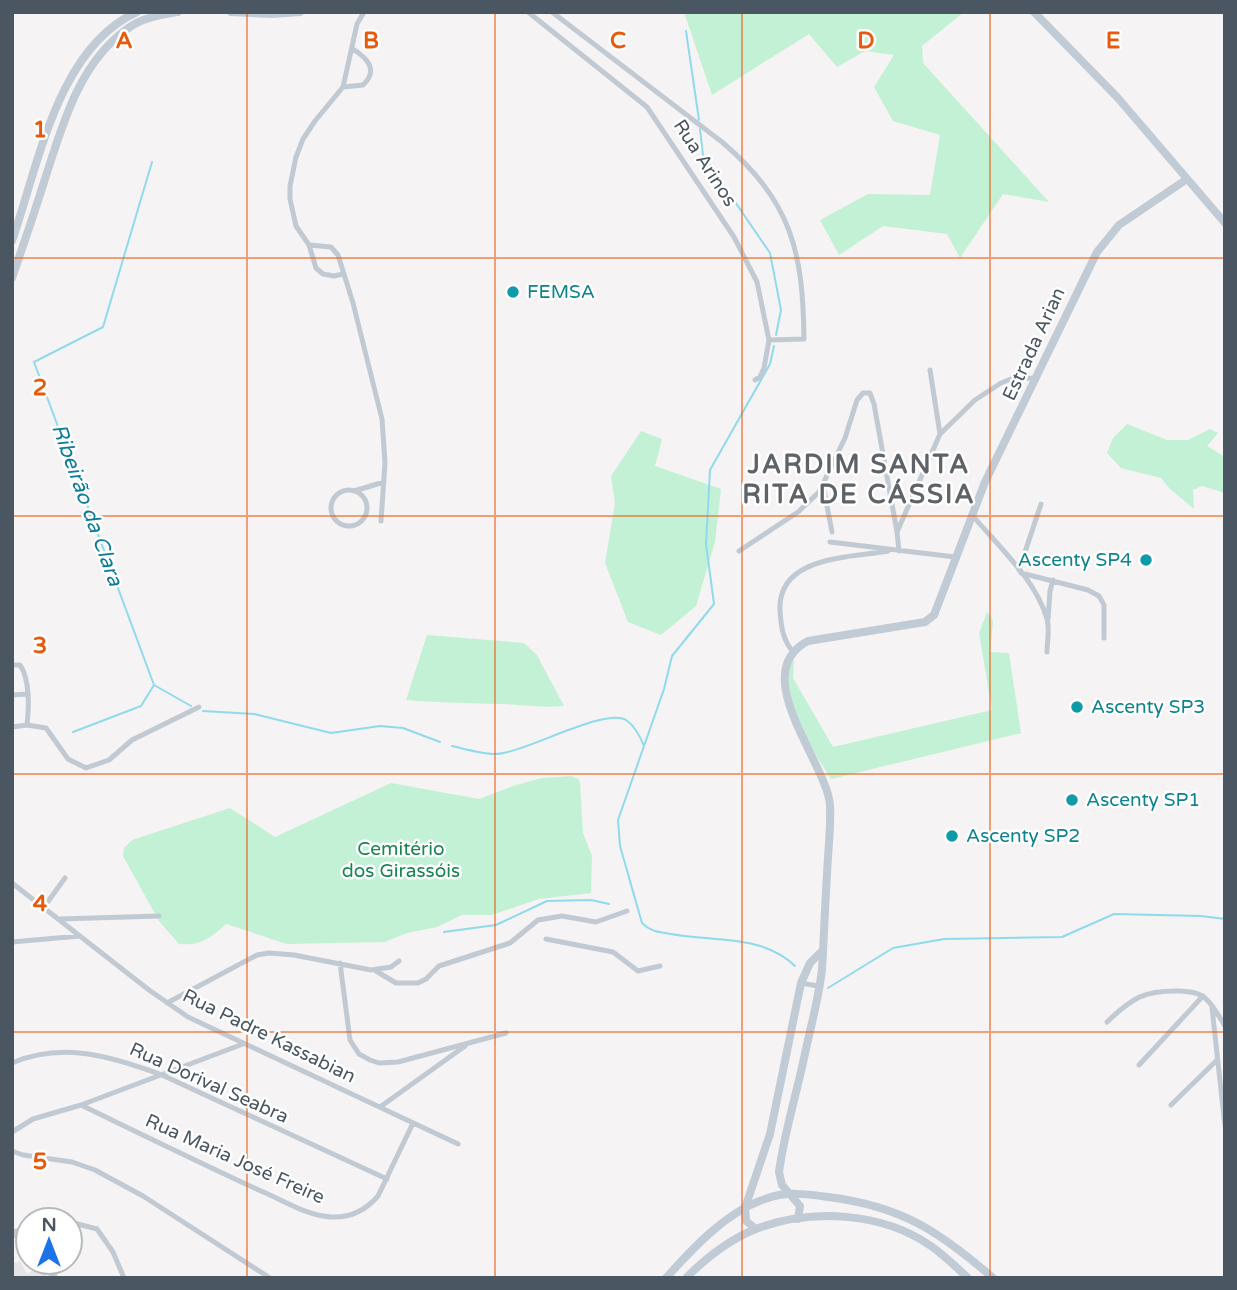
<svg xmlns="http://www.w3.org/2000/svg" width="1237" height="1290" font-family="'Varela Round',sans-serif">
<rect width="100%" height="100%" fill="#f5f3f3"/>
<path fill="#e6e4e5" d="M 20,1261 L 27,1274 L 42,1264 L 48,1278 L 12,1278 L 12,1264 Z"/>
<path fill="#c3f1d5" d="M 684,12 L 964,12 L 922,46 L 923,63 L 1049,202 L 1003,194 L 960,258 L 947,234 L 883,226 L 839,255 L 820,220 L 868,194 L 930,195 L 940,135 L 893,121 L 874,87 L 894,55 L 865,51 L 837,67 L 809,34 L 712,95 Z
M 1127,424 L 1167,440 L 1188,440 L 1210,429 L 1218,433 L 1207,446 L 1225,457 L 1225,493 L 1202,486 L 1193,490 L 1194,509 L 1170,489 L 1161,478 L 1121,468 L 1107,453 L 1113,438 Z
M 641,431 L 662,439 L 655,466 L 721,489 L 715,542 L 696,606 L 661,635 L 628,622 L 605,563 L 615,503 L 611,476 Z
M 987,612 L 993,621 L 990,652 L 1009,653 L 1021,733 L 831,779 C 816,755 786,711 788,682 C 788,675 790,668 791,660 L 794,658 L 793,678 L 833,747 L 992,710 L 979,633 Z
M 427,635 L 524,643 L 537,655 L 564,706 C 543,708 525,705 505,704 C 471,703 439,703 406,700 Z
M 571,776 L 579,779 L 580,783 L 583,833 L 592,856 L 591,893 L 539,899 L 492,915 L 462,915 L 437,927 L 407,933 L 385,942 L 287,944 L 226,924 C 211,938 200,946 179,944 L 159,921 L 123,856 L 124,848 L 132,840 L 230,808 L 275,837 L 391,783 L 479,799 L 513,786 L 542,778 Z"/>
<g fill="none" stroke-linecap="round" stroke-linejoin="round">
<path stroke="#90daee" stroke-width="2" d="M 686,31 L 699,120
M 700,129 L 703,155 L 770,253 L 781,310 L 776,335
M 152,162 L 103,327 L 34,362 L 154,685
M 203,711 L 254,714 L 331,733 L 380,726 L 403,728 L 440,742
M 73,732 L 141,706 L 154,685 L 191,706
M 452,746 C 465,749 482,754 495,754 C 523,754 604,707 626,720 C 635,726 640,736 644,746 L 618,820 L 620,846 L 642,923 C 651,932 659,932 671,934 C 713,942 762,934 795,966
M 644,746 L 664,689 L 672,656 L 714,604 L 706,544 L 710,470 L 770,364 L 774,346
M 444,932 L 496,925 L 547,901 L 591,900 L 609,904
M 828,988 L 893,948 L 944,939 L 1062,937 L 1114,914 L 1201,916 L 1225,919"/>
<path stroke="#c1cad2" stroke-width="5" d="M 528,12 L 647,107 L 734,237 L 757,282 L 769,340 L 764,368 L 760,377 L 755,380
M 552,12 L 722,142 C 791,201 803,250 804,339 L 769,340
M 343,87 L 363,85 C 379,70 367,58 353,49
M 309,245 L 331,247 L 338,255 L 353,303 L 382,419 L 385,463 L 381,521
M 343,274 L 334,276 L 323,274 L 316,268 L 309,245 L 296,226 L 290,199 L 290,186 L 296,157 L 303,139 L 315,121 L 343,87 L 357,24 L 364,12
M 930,370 L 940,434
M 823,485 L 832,532
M331 508a18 18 0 1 1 36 0a18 18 0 1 1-36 0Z
M 354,491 L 384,482
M 973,516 C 998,546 1036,580 1047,619 C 1050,629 1047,642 1047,652
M 830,542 L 955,557
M 739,551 L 798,512 L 819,492 L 845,438 L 857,400 L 863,393 L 870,393 L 874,404 L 897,532
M 899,551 L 897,532 L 940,434 L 975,400 L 1001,383 L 1011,379 L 1036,378
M 1019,570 L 1041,504
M 1021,573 L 1088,590 L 1099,596 L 1104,605 L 1104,638
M 1048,619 L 1050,591 L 1053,580
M 793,652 C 783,640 781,627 780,611 C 777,556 849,558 888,551
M 12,665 L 20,665 C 30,679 29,708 27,725
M 12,695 L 27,694
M 12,727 L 27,725 L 46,728 L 68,759 L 86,768 L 109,760 L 132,740 L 199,707
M 12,883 L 149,990 L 188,1017 L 458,1144
M 44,907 L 65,878
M 60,919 L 159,916
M 546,939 L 613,952 L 638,971 L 660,966
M 12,942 L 80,936
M 340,963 L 350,1040 L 359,1054 L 370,1060 L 379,1063 L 398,1062 L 506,1033
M 376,971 L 396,983 L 418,983 L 426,979 L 439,966 L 510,943 L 538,920 L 562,916 L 596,922 L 627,911
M 801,983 L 818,986
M 167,1003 L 257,955 L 269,953 L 294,955 L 371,970 L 391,967 L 399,961
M 1212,1008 L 1225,1126
M 1107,1022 C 1132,998 1144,990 1180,991 C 1189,992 1199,992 1206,999 C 1214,1006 1219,1017 1225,1026
M 12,1063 C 64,1041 113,1057 162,1075 L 387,1179
M 1139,1065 L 1203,996
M 81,1105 C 141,1134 200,1163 261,1191 C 283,1200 307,1216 331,1217 C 350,1218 366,1210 378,1196 L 413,1123
M 1171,1105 L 1217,1060
M 380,1107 L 465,1046
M 12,1132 L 33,1119 L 81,1105 L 243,1044
M 12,1151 L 23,1155 L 72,1162 L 95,1170 L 143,1196 L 270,1278
M 70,1222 L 97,1229 L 113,1252 L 124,1278
M 14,1232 L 28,1228"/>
<path stroke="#c1cbd6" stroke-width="8" d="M 231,12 L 272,14 L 300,12
M 1034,12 L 1117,97 L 1225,223
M 12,241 C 38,167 57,48 137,12
M 12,278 C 23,246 34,214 44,182 C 62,127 78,64 127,29 C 141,18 160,15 178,12
M 798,1219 L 800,1206 L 782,1185 L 779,1172 C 784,1134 796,1096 804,1058 C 810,1029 819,998 822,969 C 824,937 825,906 827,874 C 828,851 831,828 830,805 C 827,763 746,673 808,641 L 925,622 L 934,615 L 985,482 L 1097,252 L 1119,225 L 1187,179
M 756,1229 L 746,1221 L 745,1208 L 770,1134 L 801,983 L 810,963 L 821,952
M 12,1234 L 28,1235
M 47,1262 L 54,1278
M 666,1278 C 693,1248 726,1212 765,1199 C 786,1191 807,1194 828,1197 C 901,1206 939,1231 993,1278
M 686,1278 C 706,1258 730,1239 756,1229 C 811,1208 882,1212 931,1246 C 944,1255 956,1267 968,1278"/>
</g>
<path fill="none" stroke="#e8590c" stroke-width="2" stroke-opacity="0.55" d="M 247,12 L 247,1278M 495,12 L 495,1278M 742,12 L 742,1278M 990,12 L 990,1278M 12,258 L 1225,258M 12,516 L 1225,516M 12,774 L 1225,774M 12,1032 L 1225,1032"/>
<g fill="#0f9aa8" stroke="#fff" stroke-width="2.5">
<circle cx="513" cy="292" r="7"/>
<circle cx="1146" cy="560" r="7"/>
<circle cx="1077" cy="707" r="7"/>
<circle cx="1072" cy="800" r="7"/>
<circle cx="952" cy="836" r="7"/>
</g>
<g text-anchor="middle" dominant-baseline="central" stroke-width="5" stroke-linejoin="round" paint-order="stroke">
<g font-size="19" fill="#4a5661" stroke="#fff">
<text transform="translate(705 163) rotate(57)">Rua Arinos</text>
<text transform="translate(1034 344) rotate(-65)">Estrada Arian</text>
<text transform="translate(269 1036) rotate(26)">Rua Padre Kassabian</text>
<text transform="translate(209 1083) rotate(24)">Rua Dorival Seabra</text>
<text transform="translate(235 1159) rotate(24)">Rua Maria José Freire</text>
</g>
<g font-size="19" fill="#0d838f" stroke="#fff" text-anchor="start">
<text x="527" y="292">FEMSA</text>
<text x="1132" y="560" text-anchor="end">Ascenty SP4</text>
<text x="1091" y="707">Ascenty SP3</text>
<text x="1086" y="800">Ascenty SP1</text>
<text x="966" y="836">Ascenty SP2</text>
</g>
<g font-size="19" fill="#17864f" stroke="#fff">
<text x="401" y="849">Cemitério<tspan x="401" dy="22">dos Girassóis</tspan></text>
</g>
<g font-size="21" font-style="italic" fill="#0c7c9b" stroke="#fff">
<text transform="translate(87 505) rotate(70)">Ribeirão da Clara</text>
</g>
<g font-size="26" font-weight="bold" letter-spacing="2" fill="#5f6368" stroke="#fff">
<text x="859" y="464">JARDIM SANTA<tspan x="859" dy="30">RITA DE CÁSSIA</tspan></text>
</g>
</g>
<g font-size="23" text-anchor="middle" font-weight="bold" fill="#e8590c" stroke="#fff" stroke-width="5" stroke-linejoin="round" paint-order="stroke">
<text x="124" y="48">A</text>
<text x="371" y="48">B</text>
<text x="618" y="48">C</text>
<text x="866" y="48">D</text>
<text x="1113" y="48">E</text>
<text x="40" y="137">1</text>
<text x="40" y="395">2</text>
<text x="40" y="653">3</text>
<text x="40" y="911">4</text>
<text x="40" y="1169">5</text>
</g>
<rect width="1237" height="1290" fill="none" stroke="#4a5661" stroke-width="28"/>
<g transform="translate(49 1241)"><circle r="33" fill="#ffffff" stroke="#b7bbc0" stroke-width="2"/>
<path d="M0-5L12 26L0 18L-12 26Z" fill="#1a73e8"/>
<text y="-10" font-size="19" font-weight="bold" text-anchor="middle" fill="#4a5661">N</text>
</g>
</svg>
